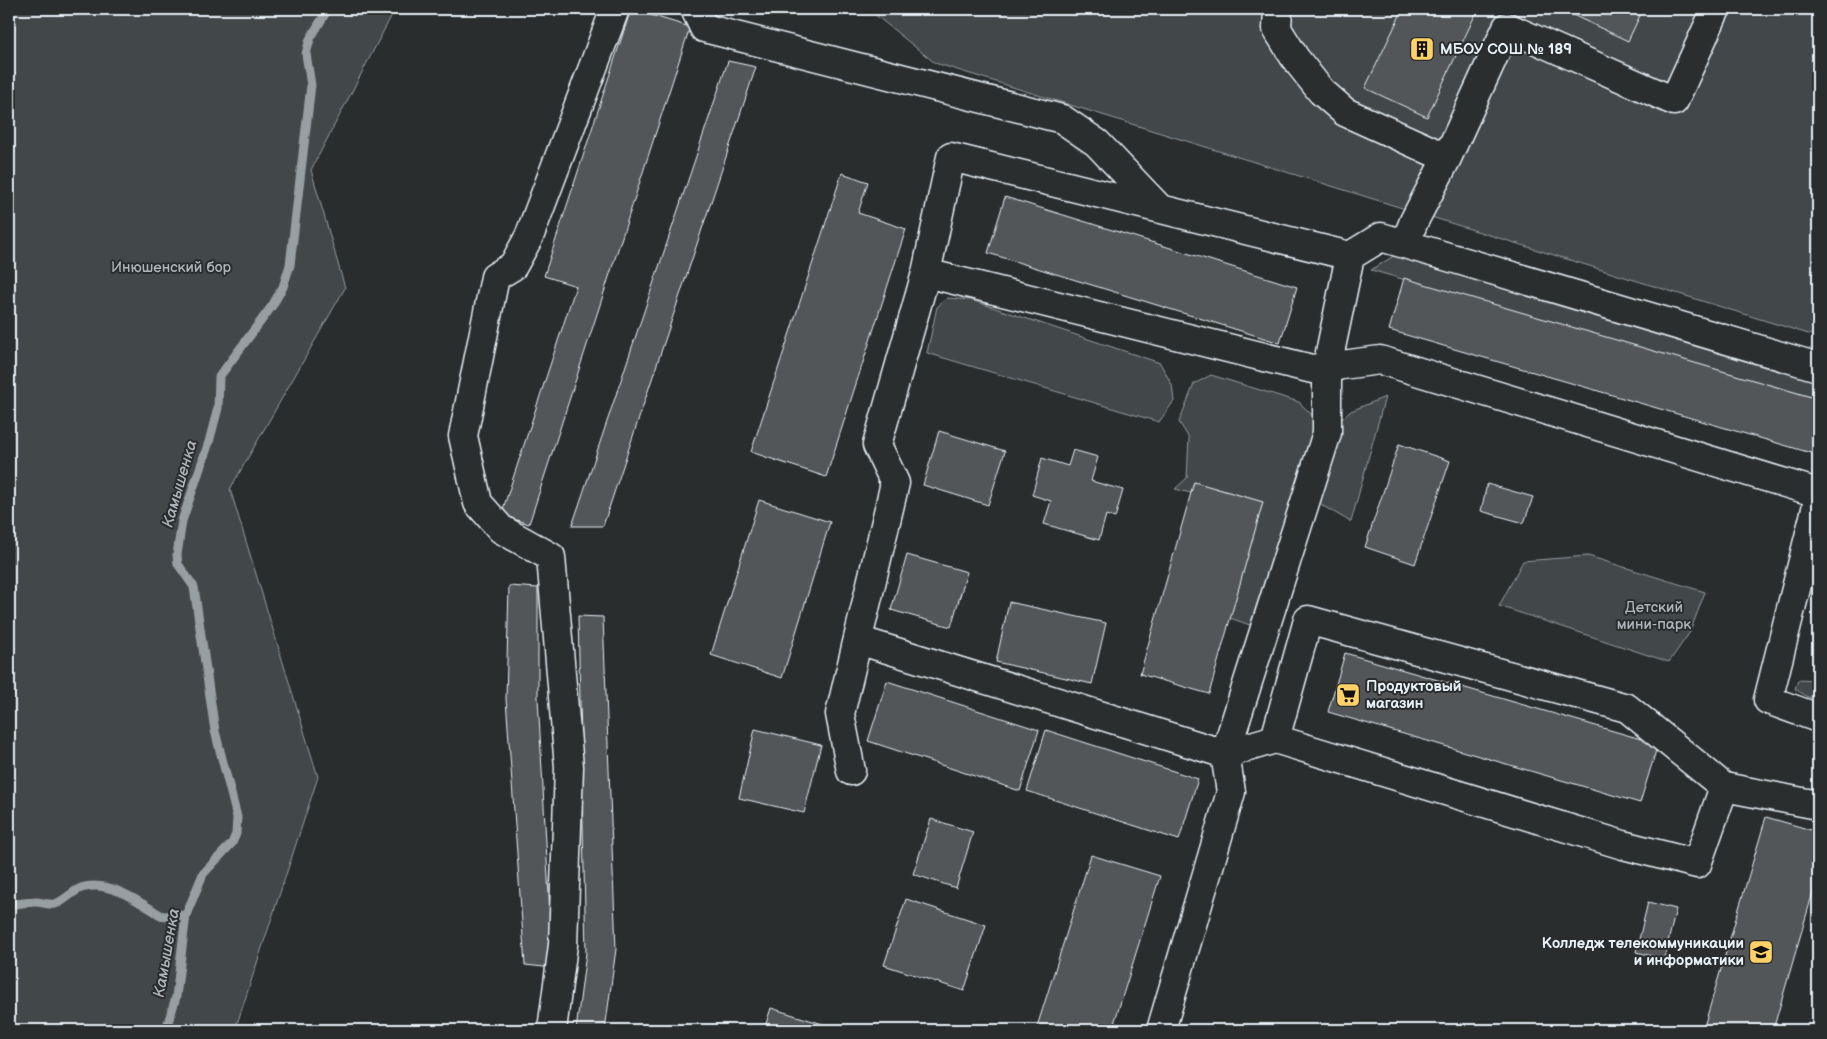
<svg xmlns="http://www.w3.org/2000/svg" width="1827" height="1039" font-family="'Balsamiq Sans',sans-serif">
<rect width="100%" height="100%" fill="#2a2d2e"/>
<filter id="ink" filterUnits="userSpaceOnUse"><feTurbulence type="fractalNoise" baseFrequency=".02" numOctaves="2"/><feDisplacementMap in="SourceGraphic" scale="10" xChannelSelector="R" yChannelSelector="G"/><feConvolveMatrix kernelMatrix="1 2 1 2 8 2 1 2 1" color-interpolation-filters="sRGB"/></filter>
<g filter="url(#ink)">
<path fill="#424648" stroke="#959ca0" d="M 9,9 L 395,9 L 311,170 L 345,288 L 230,489 L 318,777 L 235,1030 L 9,1030 Z
M 868,9 L 1818,9 L 1818,337 L 935,63 Z
M 1405,249 L 1818,372 L 1818,399 L 1371,270 Z
M 947,298 L 971,300 L 1160,363 L 1172,385 L 1174,401 L 1159,422 L 927,353 L 937,307 Z
M 1211,375 L 1299,402 L 1317,420 L 1250,625 L 1230,618 L 1263,502 L 1194,482 L 1191,493 L 1175,489 L 1187,478 L 1189,438 L 1179,422 L 1194,384 Z
M 1385,397 L 1351,522 L 1323,506 L 1314,496 L 1337,423 L 1351,411 Z
M 1588,556 L 1705,592 L 1690,632 L 1669,662 L 1499,606 L 1523,561 Z
M 1798,680 L 1818,681 L 1818,699 L 1808,697 L 1795,689 Z"/>
<g fill="none" stroke-linecap="round" stroke-linejoin="round">
<path stroke="#989fa3" stroke-width="9" d="M 9,905 C 17,904 27,902 36,902 C 42,902 48,905 55,904 C 66,901 73,889 85,887 C 112,881 141,903 162,916 L 186,915
M 166,1030 L 176,997 L 186,915 L 203,874 L 232,843 L 236,834 L 237,817 L 215,731 L 194,587 L 178,564 L 177,555 L 182,521 L 209,442 L 218,408 L 219,377 L 272,306 L 283,287 L 290,265 L 311,85 L 306,54 L 310,39 L 328,9"/>
</g>
<path fill="#535759" stroke="#e8f1f8" d="M 631,9 L 690,27 L 529,524 L 501,515 L 576,286 L 544,276 Z
M 1403,9 L 1478,9 L 1427,117 L 1365,88 Z
M 1560,9 L 1643,9 L 1628,41 Z
M 728,61 L 756,67 L 603,526 L 572,526 Z
M 842,173 L 868,182 L 858,213 L 906,229 L 826,477 L 751,452 Z
M 1005,197 L 1297,287 L 1280,343 L 988,253 Z
M 1404,278 L 1818,399 L 1818,455 L 1389,330 Z
M 939,431 L 1005,451 L 988,505 L 923,485 Z
M 1399,444 L 1450,461 L 1415,564 L 1365,547 Z
M 1073,450 L 1098,457 L 1091,481 L 1123,490 L 1115,518 L 1106,515 L 1099,540 L 1044,524 L 1051,501 L 1032,495 L 1042,458 L 1068,466 Z
M 1194,482 L 1263,502 L 1209,694 L 1140,674 Z
M 1487,484 L 1533,497 L 1524,523 L 1481,511 Z
M 759,500 L 830,522 L 782,678 L 711,655 Z
M 907,555 L 967,572 L 951,627 L 891,610 Z
M 509,586 L 538,588 L 538,698 L 553,968 L 525,965 L 506,699 Z
M 1009,602 L 1106,623 L 1092,684 L 996,662 Z
M 578,616 L 603,617 L 616,949 L 605,1030 L 576,1030 L 586,953 Z
M 1345,653 L 1658,744 L 1640,803 L 1328,712 Z
M 887,681 L 1039,730 L 1020,791 L 868,741 Z
M 755,729 L 821,745 L 804,813 L 739,798 Z
M 1046,730 L 1198,779 L 1179,840 L 1027,791 Z
M 1766,817 L 1818,832 L 1818,875 L 1773,1030 L 1703,1030 Z
M 931,819 L 973,832 L 956,888 L 913,874 Z
M 1091,855 L 1160,876 L 1112,1030 L 1036,1030 Z
M 906,899 L 986,925 L 964,991 L 884,965 Z
M 1648,902 L 1676,909 L 1664,959 L 1636,952 Z
M 771,1008 L 842,1030 L 764,1030 Z"/>
<g fill="none" stroke-linecap="round" stroke-linejoin="round">
<defs>
<path id="minor" d="M 695,9 L 704,28 L 1062,119 L 1097,143 L 1158,207
M 1278,9 L 1277,29 L 1295,58 L 1321,91 L 1345,112 L 1447,158 L 1507,27 L 1674,101 L 1716,9
M 1405,244 L 1414,221 L 1447,158
M 1818,367 L 1381,237 L 1350,256 L 951,157 L 926,273 L 1312,369 L 1380,360 L 1818,493
M 1818,501 L 1768,700 L 1818,718
M 858,640 L 1225,754 L 1275,739 L 1623,845 L 1697,864 L 1724,787 L 1818,805
M 1275,739 L 1308,620 L 1627,708 L 1724,787
M 851,771 L 840,714 L 895,483 L 877,445 L 926,273
M 552,1030 L 563,945 L 569,767 L 551,557 L 501,529 L 478,503 L 463,436 L 495,277 L 513,266 L 529,237 L 615,9
M 1161,1030 L 1231,792 L 1225,754 L 1327,433 L 1327,367 L 1350,256"/>
</defs>
<use href="#minor" stroke="#e8f1f8" stroke-width="31"/>
<use href="#minor" stroke="#2a2d2e" stroke-width="28"/>
</g>
</g>
<defs>
<symbol id="building-square" viewBox="-11 -11 22 22"><rect x="-9" y="-9" width="18" height="18" rx="4" fill="#ffd166" stroke="#2a2d2e"/><path d="M-4-6H4V6H1V3H-1V6H-4ZM-2.5-4.3h1.7v1.8h-1.7ZM.8-4.3h1.7v1.8H.8ZM-2.5-1h1.7V.8h-1.7ZM.8-1h1.7V.8H.8Z" fill="#111"/></symbol>
<symbol id="supermarket-square" viewBox="-11 -11 22 22"><rect x="-9" y="-9" width="18" height="18" rx="4" fill="#ffd166" stroke="#2a2d2e"/><path d="M-6-5.5h2.5l.6 2H6L4.5 2H-2.5L-4.4-4H-6ZM-1.5 3.2a1.3 1.3 0 1 0 .1 0ZM3 3.2a1.3 1.3 0 1 0 .1 0Z" fill="#111"/></symbol>
<symbol id="university-square" viewBox="-11 -11 22 22"><rect x="-9" y="-9" width="18" height="18" rx="4" fill="#ffd166" stroke="#2a2d2e"/><path d="M0-5L7-2L0 1L-7-2ZM-4 1L0 2.5L4 1V4Q0 6-4 4Z" fill="#111"/></symbol>
</defs>
<g fill-rule="evenodd">
<use href="#building-square" x="1408" y="35" width="28" height="28"/>
<use href="#supermarket-square" x="1334" y="681" width="28" height="28"/>
<use href="#university-square" x="1747" y="938" width="28" height="28"/>
</g>
<g text-anchor="middle" dominant-baseline="central" stroke-width="4" stroke-linejoin="round" paint-order="stroke">
<g font-size="15" font-weight="bold" fill="#e8f1f8" stroke="#2a2d2e" text-anchor="start">
<text x="1440" y="49">МБОУ СОШ № 189</text>
<text x="1366" y="686">Продуктовый<tspan x="1366" dy="17">магазин</tspan></text>
<text x="1744" y="943" text-anchor="end">Колледж телекоммуникации<tspan x="1744" dy="17">и информатики</tspan></text>
</g>
<g font-size="15" fill="#aeb5ba" stroke="#2a2d2e">
<text x="171" y="267">Инюшенский бор</text>
<text x="1654" y="607">Детский<tspan x="1654" dy="17">мини-парк</tspan></text>
</g>
<g font-size="16" font-style="italic" fill="#acb3b9" stroke="#2a2d2e">
<text transform="translate(180 484) rotate(-74)">Камышенка</text>
<text transform="translate(167 953) rotate(-80)">Камышенка</text>
</g>
</g>
<rect width="1827" height="1039" fill="none" stroke="#2a2d2e" stroke-width="30"/>
<rect x="15" y="15" width="1797" height="1009" fill="none" stroke="#e8f1f8" stroke-width="2" filter="url(#ink)"/>
</svg>
